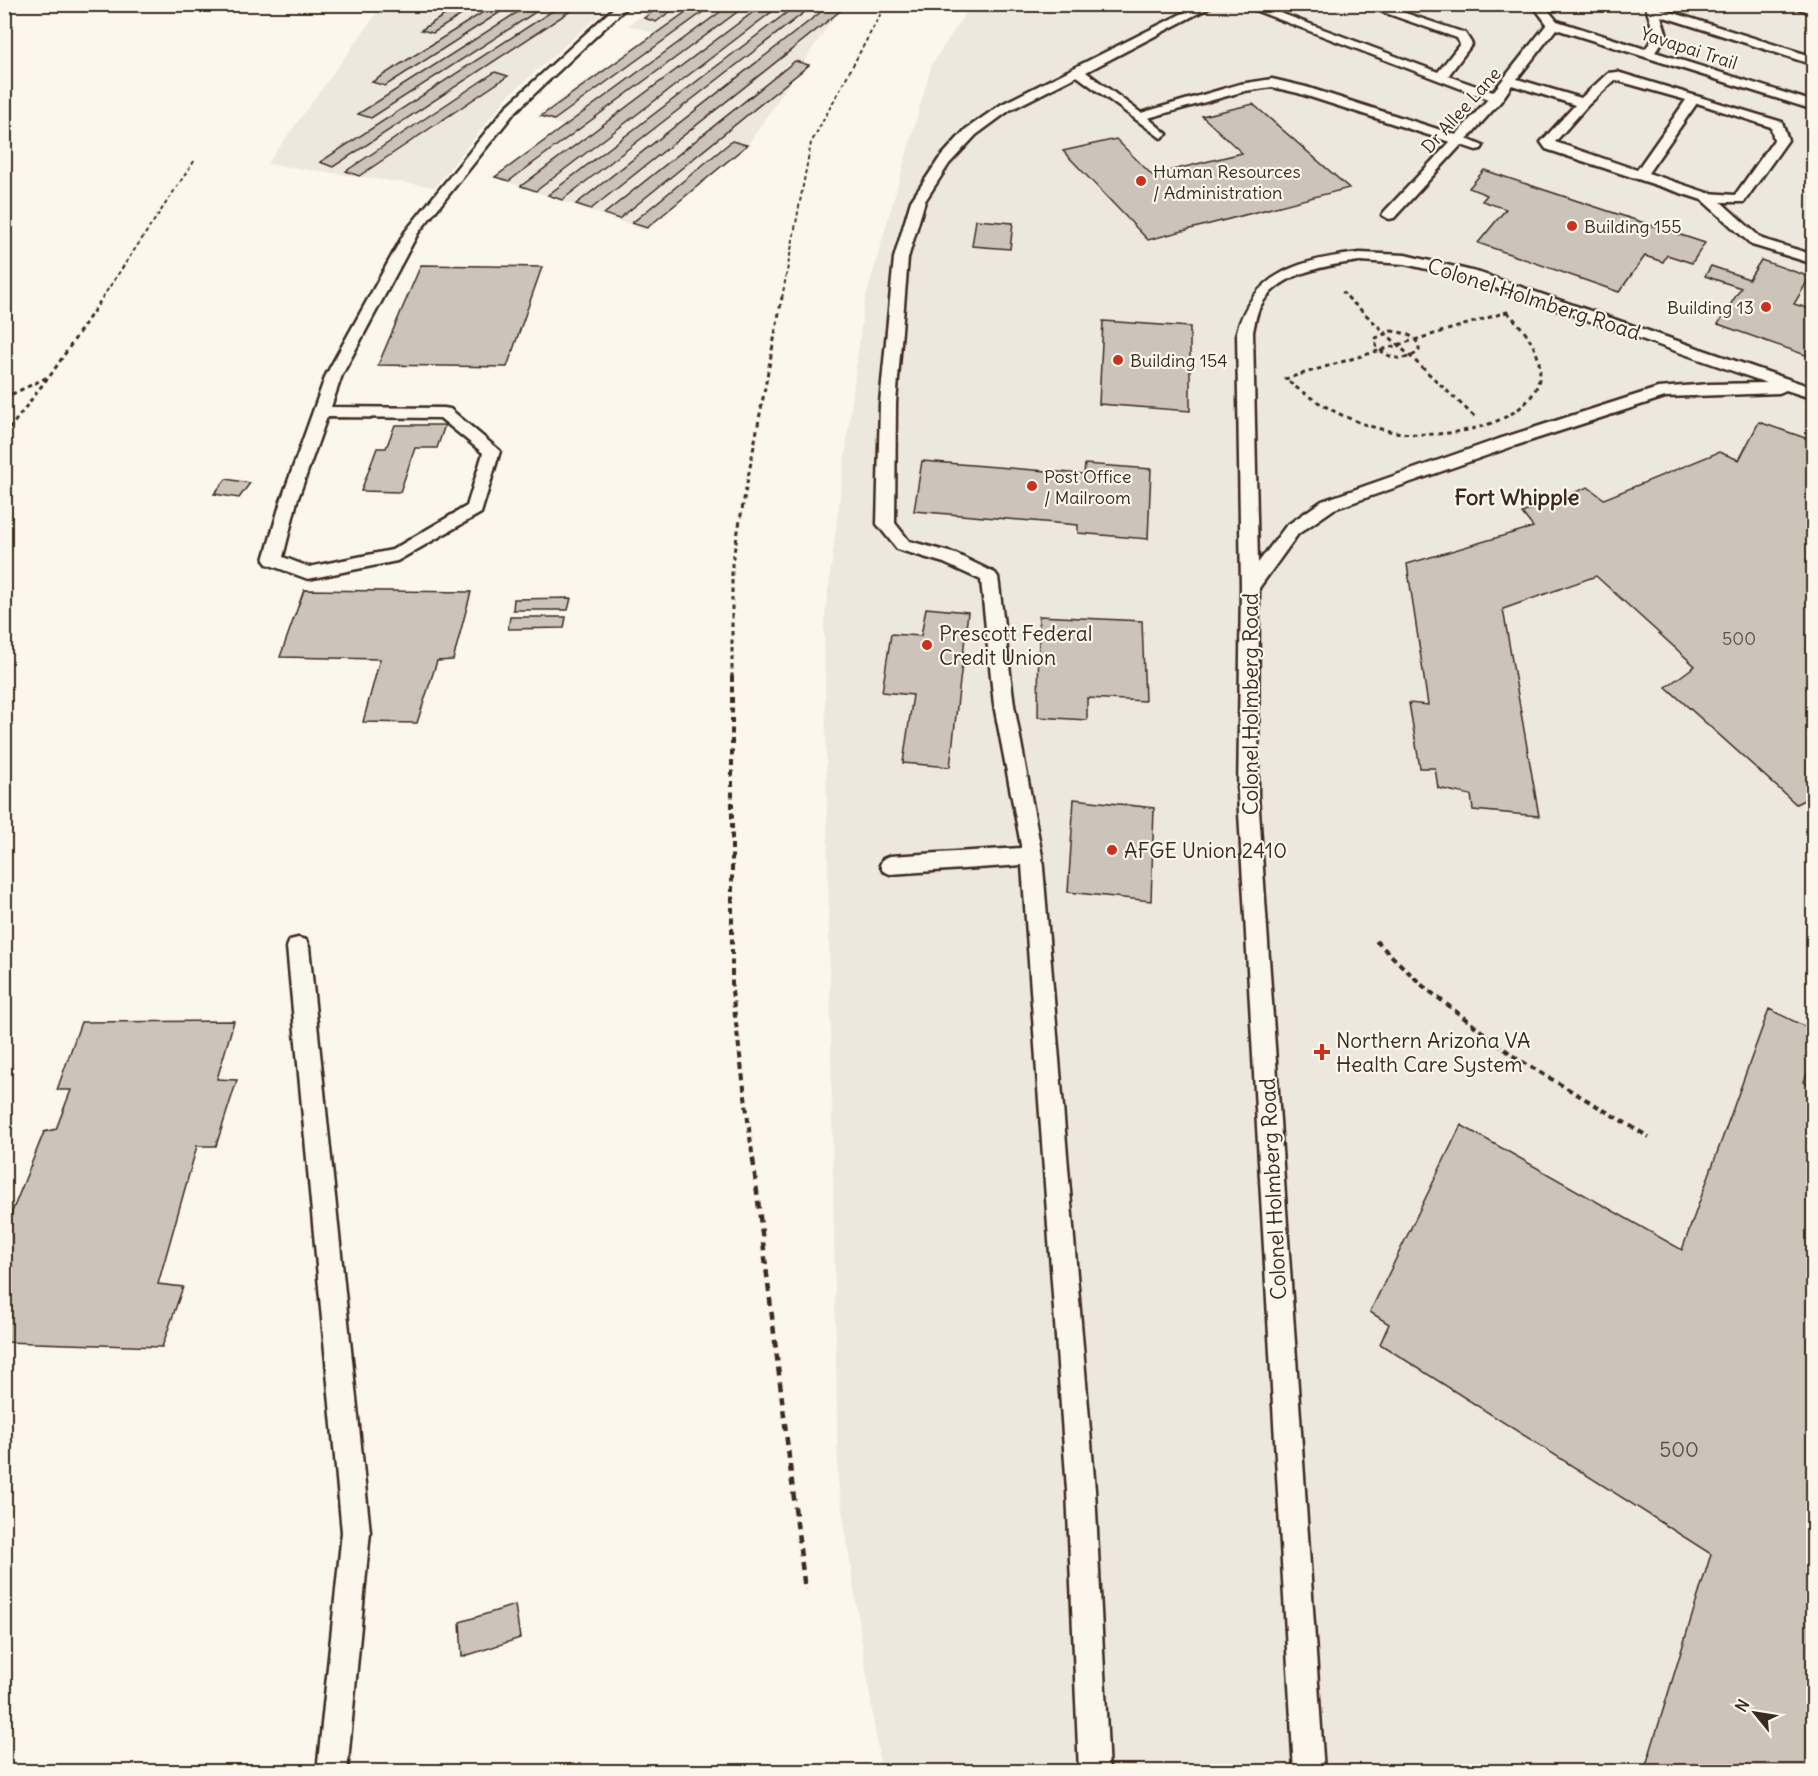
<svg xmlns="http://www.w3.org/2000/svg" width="1818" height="1776" font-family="Delius,sans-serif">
<rect width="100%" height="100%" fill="#fbf7ec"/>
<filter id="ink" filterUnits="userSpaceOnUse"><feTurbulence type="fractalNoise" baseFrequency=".0167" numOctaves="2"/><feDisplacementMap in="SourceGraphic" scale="12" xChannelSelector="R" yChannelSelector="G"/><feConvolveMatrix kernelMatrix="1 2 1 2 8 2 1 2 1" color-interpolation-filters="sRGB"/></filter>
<g filter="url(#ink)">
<path fill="#ede8dd" d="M 383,5 L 611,5 L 508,96 L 435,187 L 267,164 Z
M 658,5 L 842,5 L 747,146 L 645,230 L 493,177 L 564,126 L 537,116 L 653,33 L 628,25 Z
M 971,5 L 1813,5 L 1813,1771 L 881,1771 L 838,1481 L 824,624 L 864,304 L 932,64 Z"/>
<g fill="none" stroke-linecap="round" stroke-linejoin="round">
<path fill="#85796d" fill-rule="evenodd" d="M 13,4 L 7,16 L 4,16 L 5,4 Z"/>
</g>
<path fill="#ccc4b9" stroke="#3b2a1e" stroke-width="1.5" d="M 462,4 L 479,4 L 433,33 L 421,30 Z
M 496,4 L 513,4 L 385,86 L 372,82 Z
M 530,4 L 548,4 L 371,118 L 358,114 Z
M 563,4 L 581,4 L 333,167 L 320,162 Z
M 663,4 L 680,4 L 656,22 L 644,18 Z
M 697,4 L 714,4 L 554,120 L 541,116 Z
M 731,4 L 748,4 L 509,181 L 495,177 Z
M 764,4 L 782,4 L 536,191 L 521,186 Z
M 798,4 L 815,4 L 562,200 L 548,195 Z
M 831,4 L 849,4 L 591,209 L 576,204 Z
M 795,61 L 809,65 L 619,219 L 604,214 Z
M 495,72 L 508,76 L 359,176 L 346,171 Z
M 1253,104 L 1349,188 L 1148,240 L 1063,151 L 1116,139 L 1152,175 L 1242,153 L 1202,116 Z
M 732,141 L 747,145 L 647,228 L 632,223 Z
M 1484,170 L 1705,243 L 1692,263 L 1667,255 L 1663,262 L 1645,256 L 1619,292 L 1478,243 L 1506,209 L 1482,201 L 1487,195 L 1469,188 Z
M 976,220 L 1013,223 L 1010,249 L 972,246 Z
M 1761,260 L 1810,277 L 1794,304 L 1814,310 L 1814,358 L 1718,324 L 1741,288 L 1705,276 L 1711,266 L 1749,279 Z
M 421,265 L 542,267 L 507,367 L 378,365 Z
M 1103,321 L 1190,327 L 1190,411 L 1099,404 Z
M 1759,422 L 1814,441 L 1814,795 L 1796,804 L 1666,687 L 1695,666 L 1596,576 L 1503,609 L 1539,816 L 1473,810 L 1471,795 L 1438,788 L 1435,768 L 1420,768 L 1409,703 L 1428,705 L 1407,564 L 1533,527 L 1522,513 L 1588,487 L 1604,499 L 1719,452 L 1739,460 Z
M 395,425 L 445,425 L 437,448 L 415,448 L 400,492 L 361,491 L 377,448 L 386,448 Z
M 922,461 L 1084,474 L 1085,464 L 1151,469 L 1148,539 L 1078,533 L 1078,525 L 914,511 Z
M 226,479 L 250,483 L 239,498 L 214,494 Z
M 304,590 L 471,592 L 453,660 L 437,661 L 417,723 L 363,722 L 380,659 L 280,657 Z
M 571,598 L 568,610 L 513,610 L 514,599 Z
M 926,608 L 968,612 L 950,767 L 903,763 L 913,695 L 882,692 L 891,634 L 921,636 Z
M 1039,616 L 1142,621 L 1145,701 L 1087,698 L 1087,720 L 1038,717 Z
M 510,617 L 566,617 L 564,628 L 508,629 Z
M 1074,799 L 1154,808 L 1151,901 L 1068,892 Z
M 1769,1009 L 1814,1031 L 1814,1055 L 1804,1082 L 1814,1087 L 1814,1772 L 1644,1772 L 1711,1554 L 1380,1344 L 1389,1324 L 1370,1312 L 1461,1125 L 1682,1250 Z
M 234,1021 L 217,1079 L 237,1080 L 216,1146 L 197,1146 L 158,1284 L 183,1287 L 162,1347 L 4,1342 L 4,1232 L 44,1132 L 56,1129 L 71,1090 L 57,1090 L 81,1022 Z
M 515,1605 L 520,1638 L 462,1657 L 460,1622 Z"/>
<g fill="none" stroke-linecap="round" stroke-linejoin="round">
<defs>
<path id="lane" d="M 618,4 L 630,4 L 514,113 L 418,233 L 342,375 L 331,407 L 444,408 L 450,409 L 500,451 L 481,513 L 397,561 L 308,579 L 267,564 L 264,560 L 281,501 L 326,375 L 405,232 L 506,107 ZM 327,417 L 440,418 L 483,453 L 467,506 L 392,550 L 309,567 L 283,557 L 297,501 Z
M 1201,4 L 1216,4 L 1086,72 L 1141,113 L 1240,84 L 1272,79 L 1306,87 L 1456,135 L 1488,99 L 1239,4 L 1256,4 L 1438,72 L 1460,44 L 1457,38 L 1360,4 L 1378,4 L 1465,33 L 1472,44 L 1448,76 L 1493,92 L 1547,24 L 1532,4 L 1543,4 L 1557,21 L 1645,49 L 1655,36 L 1645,4 L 1657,4 L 1658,8 L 1814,57 L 1814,65 L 1661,16 L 1667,36 L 1655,52 L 1814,102 L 1814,110 L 1556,29 L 1517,79 L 1581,98 L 1608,73 L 1617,72 L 1782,122 L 1788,140 L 1744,202 L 1721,202 L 1762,239 L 1814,255 L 1814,264 L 1752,245 L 1702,200 L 1546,149 L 1541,142 L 1575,105 L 1512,85 L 1501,101 L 1467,139 L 1483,146 L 1481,149 L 1476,150 L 1461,145 L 1394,218 L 1389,219 L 1382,215 L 1384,212 L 1450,142 L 1298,93 L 1272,87 L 1245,91 L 1148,118 L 1167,134 L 1161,138 L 1077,76 L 1010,110 L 976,135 L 949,164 L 925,201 L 908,258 L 896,403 L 895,523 L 909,541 L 956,554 L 995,573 L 998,577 L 1014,705 L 1042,856 L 1095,1490 L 1109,1772 L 1079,1772 L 1067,1490 L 1022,865 L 890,874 L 883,871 L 880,865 L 883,859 L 890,856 L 1021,848 L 1021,845 L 994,705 L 981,580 L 944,563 L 897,549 L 877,524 L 880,403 L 894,258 L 911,201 L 939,159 L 966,129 L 1002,104 ZM 1615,80 L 1686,100 L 1637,170 L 1555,142 L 1587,106 ZM 1697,103 L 1771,127 L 1774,140 L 1735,195 L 1708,193 L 1648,173 Z
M 1786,4 L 1805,4 L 1814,7 L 1814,14 Z
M 1360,253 L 1405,255 L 1480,273 L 1814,388 L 1814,399 L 1786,390 L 1779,393 L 1665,397 L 1511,447 L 1334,509 L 1298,534 L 1259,588 L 1258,795 L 1324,1772 L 1294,1772 L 1238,795 L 1241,587 L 1237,332 C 1253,271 1304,259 1360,253 ZM 1360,261 L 1405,264 L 1470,279 L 1767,383 L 1710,384 L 1658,388 L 1499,439 L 1322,501 L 1286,526 L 1258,563 L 1253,332 C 1255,323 1256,313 1261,305 C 1279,273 1327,265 1360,261 Z
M 298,938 L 306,940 L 309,947 L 370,1532 L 347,1772 L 317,1772 L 342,1532 L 287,947 L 290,940 Z"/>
</defs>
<use href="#lane" stroke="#3b2a1e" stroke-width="5"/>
<path stroke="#3b2a1e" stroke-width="2" stroke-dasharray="4 3" stroke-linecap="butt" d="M 1342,292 L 1349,298
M 102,298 L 195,160
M 782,298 L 811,143 L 886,4"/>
<path stroke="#3b2a1e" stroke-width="3" stroke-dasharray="4.5 4" stroke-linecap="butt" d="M 1347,297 L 1476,418
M 1507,312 C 1600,403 1474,445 1395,432 C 1354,425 1318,405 1285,379 Z
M 1391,331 C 1403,332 1420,336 1419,351 C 1405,363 1388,359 1376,346 L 1376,338 Z
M 4,398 L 50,376 L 103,297
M 4,436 L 49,376
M 732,678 L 732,563 L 782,297"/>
<path stroke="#3b2a1e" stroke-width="4" stroke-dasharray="6 4.5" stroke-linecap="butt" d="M 732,676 L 732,991 L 753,1161
M 1376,941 L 1423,986 L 1516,1058 L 1649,1137"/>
<path stroke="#3b2a1e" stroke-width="4.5" stroke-dasharray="8 6" stroke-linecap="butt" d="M 753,1159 L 805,1590"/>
<use href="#lane" fill="#fbf7ec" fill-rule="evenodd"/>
</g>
</g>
<g fill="#c8321e" stroke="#fbf7ec" stroke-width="2">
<circle cx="1141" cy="181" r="6"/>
<circle cx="1572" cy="226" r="6"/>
<circle cx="1766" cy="307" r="6"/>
<circle cx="1118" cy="360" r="6"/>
<circle cx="1032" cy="486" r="6"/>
<circle cx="927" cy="645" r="6"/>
<circle cx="1112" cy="850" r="6"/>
<path d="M1319 1043h6v6h6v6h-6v6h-6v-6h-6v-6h6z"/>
</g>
<g text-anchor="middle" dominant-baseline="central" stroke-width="4.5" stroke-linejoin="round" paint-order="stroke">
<g font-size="18" fill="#3b2a1e" stroke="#fbf7ec">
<text transform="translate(1689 48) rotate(18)">Yavapai Trail</text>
<text transform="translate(1461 110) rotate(-48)">Dr Allee Lane</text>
</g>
<g font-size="18" fill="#3b2a1e" stroke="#fbf7ec" text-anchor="start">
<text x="1153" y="171">Human Resources<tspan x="1153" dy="21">/ Administration</tspan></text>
<text x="1584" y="226">Building 155</text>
<text x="1754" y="307" text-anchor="end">Building 13</text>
<text x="1130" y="360">Building 154</text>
<text x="1044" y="476">Post Office<tspan x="1044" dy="21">/ Mailroom</tspan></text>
</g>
<g font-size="18" fill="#5f5045">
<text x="1739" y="638">500</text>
</g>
<g font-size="21" fill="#3b2a1e" stroke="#fbf7ec">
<text transform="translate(1534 299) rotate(18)">Colonel Holmberg Road</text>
<text transform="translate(1250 704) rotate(-90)">Colonel Holmberg Road</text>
<text transform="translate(1273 1189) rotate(-93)">Colonel Holmberg Road</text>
</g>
<g font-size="21" fill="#3b2a1e" stroke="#fbf7ec" text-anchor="start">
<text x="939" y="633">Prescott Federal<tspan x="939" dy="24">Credit Union</tspan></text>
<text x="1124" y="850">AFGE Union 2410</text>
<text x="1336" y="1040">Northern Arizona VA<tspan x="1336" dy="24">Health Care System</tspan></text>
</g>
<g font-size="21" fill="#5f5045">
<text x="1679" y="1449">500</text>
</g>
<g font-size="22" font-weight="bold" fill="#3b2a1e" stroke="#fbf7ec">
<text x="1517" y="497">Fort Whipple</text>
</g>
</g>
<rect width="1818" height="1776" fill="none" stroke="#fbf7ec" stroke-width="24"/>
<rect x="12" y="12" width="1794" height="1752" fill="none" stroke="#3b2a1e" stroke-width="2" filter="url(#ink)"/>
<g transform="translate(1755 1713) rotate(300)" stroke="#fbf7ec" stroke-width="4.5" paint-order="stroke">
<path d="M0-4.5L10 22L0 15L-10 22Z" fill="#3b2a1e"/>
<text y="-9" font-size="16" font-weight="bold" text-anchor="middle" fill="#3b2a1e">N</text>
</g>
</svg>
